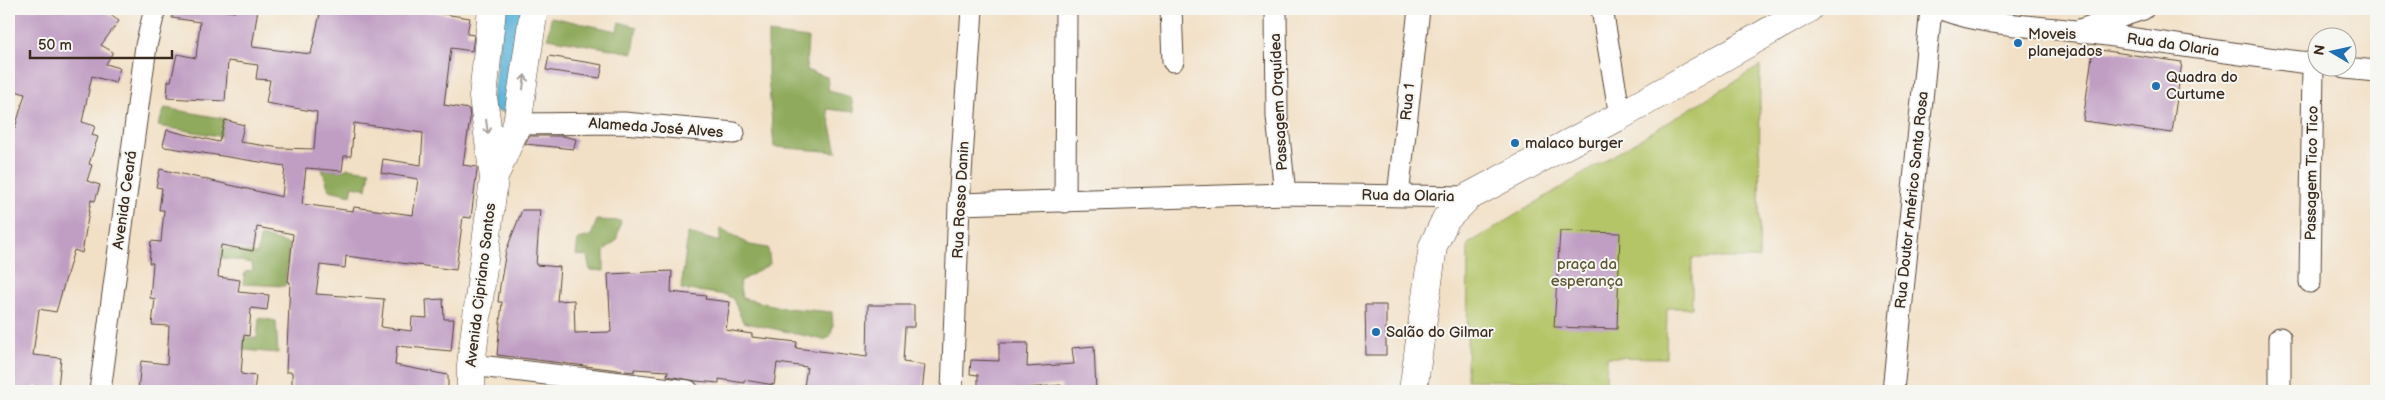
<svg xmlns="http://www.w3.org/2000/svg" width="2385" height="400" font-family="'Balsamiq Sans',sans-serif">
<rect width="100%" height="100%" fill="#f6f6f2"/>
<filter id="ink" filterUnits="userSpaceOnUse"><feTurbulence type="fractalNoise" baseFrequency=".02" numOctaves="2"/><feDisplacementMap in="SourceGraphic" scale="10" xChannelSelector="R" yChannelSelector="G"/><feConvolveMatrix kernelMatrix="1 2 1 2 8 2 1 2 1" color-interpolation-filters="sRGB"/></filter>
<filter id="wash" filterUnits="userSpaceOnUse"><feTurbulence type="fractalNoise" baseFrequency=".0096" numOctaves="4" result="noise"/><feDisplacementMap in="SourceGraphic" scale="20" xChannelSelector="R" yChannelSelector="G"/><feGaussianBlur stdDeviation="1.12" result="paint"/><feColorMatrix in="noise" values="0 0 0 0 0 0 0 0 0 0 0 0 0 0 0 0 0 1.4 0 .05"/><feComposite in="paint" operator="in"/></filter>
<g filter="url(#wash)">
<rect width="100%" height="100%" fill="#f2e0c6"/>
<path fill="#b4c568" stroke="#787843" d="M 1760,66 L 1759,258 L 1692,258 L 1692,308 L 1667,308 L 1666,358 L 1607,357 L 1606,382 L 1467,380 L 1468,244 Z"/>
<path fill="#8faa5c" stroke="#656a3d" d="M 551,17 L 617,31 L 619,22 L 637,27 L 633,53 L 548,38 Z
M 768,33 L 808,38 L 806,70 L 827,77 L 829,91 L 851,97 L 854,112 L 827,109 L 837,152 L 774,147 L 768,76 Z
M 165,108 L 226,119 L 224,137 L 158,126 Z
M 348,168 L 370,171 L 367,189 L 353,186 L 351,195 L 329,190 L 322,169 L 341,171 Z
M 597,220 L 621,221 L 616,241 L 604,251 L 604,271 L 590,270 L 587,256 L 576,255 L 578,239 L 591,236 Z
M 720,228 L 750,245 L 768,248 L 770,264 L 739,282 L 742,298 L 785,308 L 832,312 L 833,326 L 830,337 L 824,340 L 743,322 L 733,299 L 726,295 L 681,289 L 688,233 L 720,242 Z
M 260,236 L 289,244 L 285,286 L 243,284 L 245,272 L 253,270 L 252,263 L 220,258 L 220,247 L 257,254 Z
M 259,318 L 276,321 L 278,353 L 243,350 L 244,337 L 257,338 Z"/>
<path fill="#5eb5da" stroke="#4c707c" d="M 503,9 L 523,9 L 511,113 L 491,110 Z"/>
<g id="blocks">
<path fill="#c09dc3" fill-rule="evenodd" d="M 9,9 L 102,9 L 119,21 L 101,45 L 113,52 L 106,64 L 120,68 L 115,83 L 92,76 L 82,122 L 95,126 L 92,135 L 98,137 L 89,164 L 92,165 L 87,181 L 100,185 L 95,201 L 91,200 L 82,253 L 74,250 L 56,312 L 39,309 L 33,355 L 61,358 L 58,388 L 35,386 L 34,391 L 9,391 L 9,127 L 15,128 L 25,94 L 9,89 Z
M 173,9 L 211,9 L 235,12 L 236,9 L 258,9 L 252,47 L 311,54 L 321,9 L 425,9 L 424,11 L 470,18 L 467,34 L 474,35 L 472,51 L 451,48 L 444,105 L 469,109 L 470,119 L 463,165 L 477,167 L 477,170 L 471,218 L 463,217 L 456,270 L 346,256 L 345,268 L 320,265 L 316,294 L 384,299 L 381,327 L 411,331 L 412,317 L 427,318 L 426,300 L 443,299 L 444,319 L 454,319 L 451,351 L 397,346 L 395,365 L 448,375 L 448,391 L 292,391 L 292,372 L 286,372 L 290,282 L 288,282 L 293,234 L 257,227 L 253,251 L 221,245 L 218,277 L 240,280 L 238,292 L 269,295 L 267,310 L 251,308 L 249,336 L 244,335 L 241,374 L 256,376 L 254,391 L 138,391 L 141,361 L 167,364 L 169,326 L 152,325 L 155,299 L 150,298 L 153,263 L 149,263 L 151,241 L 161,242 L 164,210 L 159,210 L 162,188 L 156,187 L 160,169 L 282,197 L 285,166 L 165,147 L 163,145 L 167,130 L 219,142 L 225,120 L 244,125 L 240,142 L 280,148 L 314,149 L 317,112 L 266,103 L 270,80 L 256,79 L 258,65 L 228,61 L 225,101 L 167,98 L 168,81 L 171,81 L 177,54 L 196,58 L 200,22 L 172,18 ZM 354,123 L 423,133 L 421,165 L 383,159 L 381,173 L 418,179 L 413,215 L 354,207 L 353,211 L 302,204 L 306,168 L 342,171 L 344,156 L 351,156 Z
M 2093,49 L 2182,62 L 2172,133 L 2083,121 Z
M 549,56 L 603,65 L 600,78 L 546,70 Z
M 529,136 L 563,136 L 576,139 L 574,149 L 525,144 Z
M 522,210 L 540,210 L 536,265 L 560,267 L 557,301 L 574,300 L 575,333 L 611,332 L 608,274 L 672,271 L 671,292 L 706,296 L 705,299 L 730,302 L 726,330 L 752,334 L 752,337 L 797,342 L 796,348 L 867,357 L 868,305 L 914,305 L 914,327 L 905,327 L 903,362 L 925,365 L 922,391 L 848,391 L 832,389 L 832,391 L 804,387 L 807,367 L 777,363 L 774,385 L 744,380 L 744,383 L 719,379 L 719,383 L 696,381 L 667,376 L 668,371 L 634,369 L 634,372 L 497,355 L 502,302 L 498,302 L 500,286 L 506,251 Z
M 1560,231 L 1620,233 L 1617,329 L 1554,327 Z
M 1365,305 L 1386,305 L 1386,355 L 1366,355 Z
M 999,343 L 1028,343 L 1027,367 L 1074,364 L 1072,348 L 1094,346 L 1096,391 L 1062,390 L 1061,385 L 1027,388 L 1027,391 L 978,391 L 978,375 L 970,374 L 971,360 L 999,361 Z"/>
</g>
</g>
<g filter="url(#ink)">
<use href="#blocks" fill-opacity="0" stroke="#564537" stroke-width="1"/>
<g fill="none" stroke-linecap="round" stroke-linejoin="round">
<defs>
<path id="street" d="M 1171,9 L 1173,61
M 1276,9 L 1277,117 L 1285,194
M 1602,9 L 1620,116
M 1941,9 C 1984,25 2030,26 2076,31 C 2156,41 2237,55 2318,64
M 2080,30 L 2143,9
M 2345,68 L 2376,71
M 517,124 L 624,123 L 734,133
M 1398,196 L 1419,9
M 1065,202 L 1066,9
M 959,204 L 1285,194 L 1468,197
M 2310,282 L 2313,64
M 2280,338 L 2280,391
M 471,365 L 688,391
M 100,391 L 146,46 L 155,9
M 952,391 L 959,204 L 972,9
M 1893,391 L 1931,9"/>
<path id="secondary" d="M 494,177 L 517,124 L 534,9
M 471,391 L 471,365 L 494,178 L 483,97 L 492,9
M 1413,391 L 1433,246 L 1446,219 L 1468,197 L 1620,116 L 1808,9"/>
</defs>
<use href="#street" stroke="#564537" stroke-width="23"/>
<use href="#secondary" stroke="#564537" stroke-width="29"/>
<use href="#street" stroke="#fff" stroke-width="21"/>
<use href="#secondary" stroke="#fff" stroke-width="28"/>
</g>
<defs><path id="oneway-shaft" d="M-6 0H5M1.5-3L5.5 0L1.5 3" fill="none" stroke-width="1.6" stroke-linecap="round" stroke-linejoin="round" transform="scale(1.25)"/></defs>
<g stroke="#a79f9a">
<use href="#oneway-shaft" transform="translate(524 82) rotate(-82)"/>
<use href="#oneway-shaft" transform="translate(487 127) rotate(83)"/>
</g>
</g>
<g fill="#1f6fb2" stroke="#f6f6f2" stroke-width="2">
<circle cx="2018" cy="43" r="5"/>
<circle cx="2156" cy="86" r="5"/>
<circle cx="1515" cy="143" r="5"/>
<circle cx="1376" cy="332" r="5"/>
</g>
<g text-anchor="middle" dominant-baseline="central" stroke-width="4" stroke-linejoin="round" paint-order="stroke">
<g font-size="15" fill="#3b2a1e" stroke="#f6f6f2" text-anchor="start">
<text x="2028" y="34">Moveis<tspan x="2028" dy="17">planejados</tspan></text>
<text x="2166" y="77">Quadra do<tspan x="2166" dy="17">Curtume</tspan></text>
<text x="1525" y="143">malaco burger</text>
<text x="1386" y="332">Salão do Gilmar</text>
</g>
<g font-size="15" fill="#3b2a1e" stroke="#f6f6f2">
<text transform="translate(2173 45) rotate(8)">Rua da Olaria</text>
<text transform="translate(1279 102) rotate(-93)">Passagem Orquídea</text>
<text transform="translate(1408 102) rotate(-84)">Rua 1</text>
<text transform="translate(656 128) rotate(4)">Alameda José Alves</text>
<text transform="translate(2312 173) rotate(-89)">Passagem Tico Tico</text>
<text transform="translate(1408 196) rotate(1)">Rua da Olaria</text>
<text transform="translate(125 200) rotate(-82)">Avenida Ceará</text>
<text transform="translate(961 200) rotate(-87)">Rua Rosso Danin</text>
<text transform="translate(1912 200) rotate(-84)">Rua Doutor Américo Santa Rosa</text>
<text transform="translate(481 285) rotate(-83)">Avenida Cipriano Santos</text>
</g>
<g font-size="15" fill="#5f5834" stroke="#f6f6f2">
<text x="1587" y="264">praça da<tspan x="1587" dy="17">esperança</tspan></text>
</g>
</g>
<rect width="2385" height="400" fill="none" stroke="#f6f6f2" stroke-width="30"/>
<g transform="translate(2332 52) rotate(279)"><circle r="24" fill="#f6f6f2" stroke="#aba49d"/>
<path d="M0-4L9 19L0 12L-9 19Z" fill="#1f6fb2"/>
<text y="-8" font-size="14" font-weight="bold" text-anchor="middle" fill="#3b2a1e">N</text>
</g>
<path d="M30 50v8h142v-8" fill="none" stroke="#3b2a1e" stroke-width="2.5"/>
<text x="38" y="50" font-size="15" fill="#3b2a1e" stroke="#f6f6f2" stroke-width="4" paint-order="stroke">50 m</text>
</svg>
